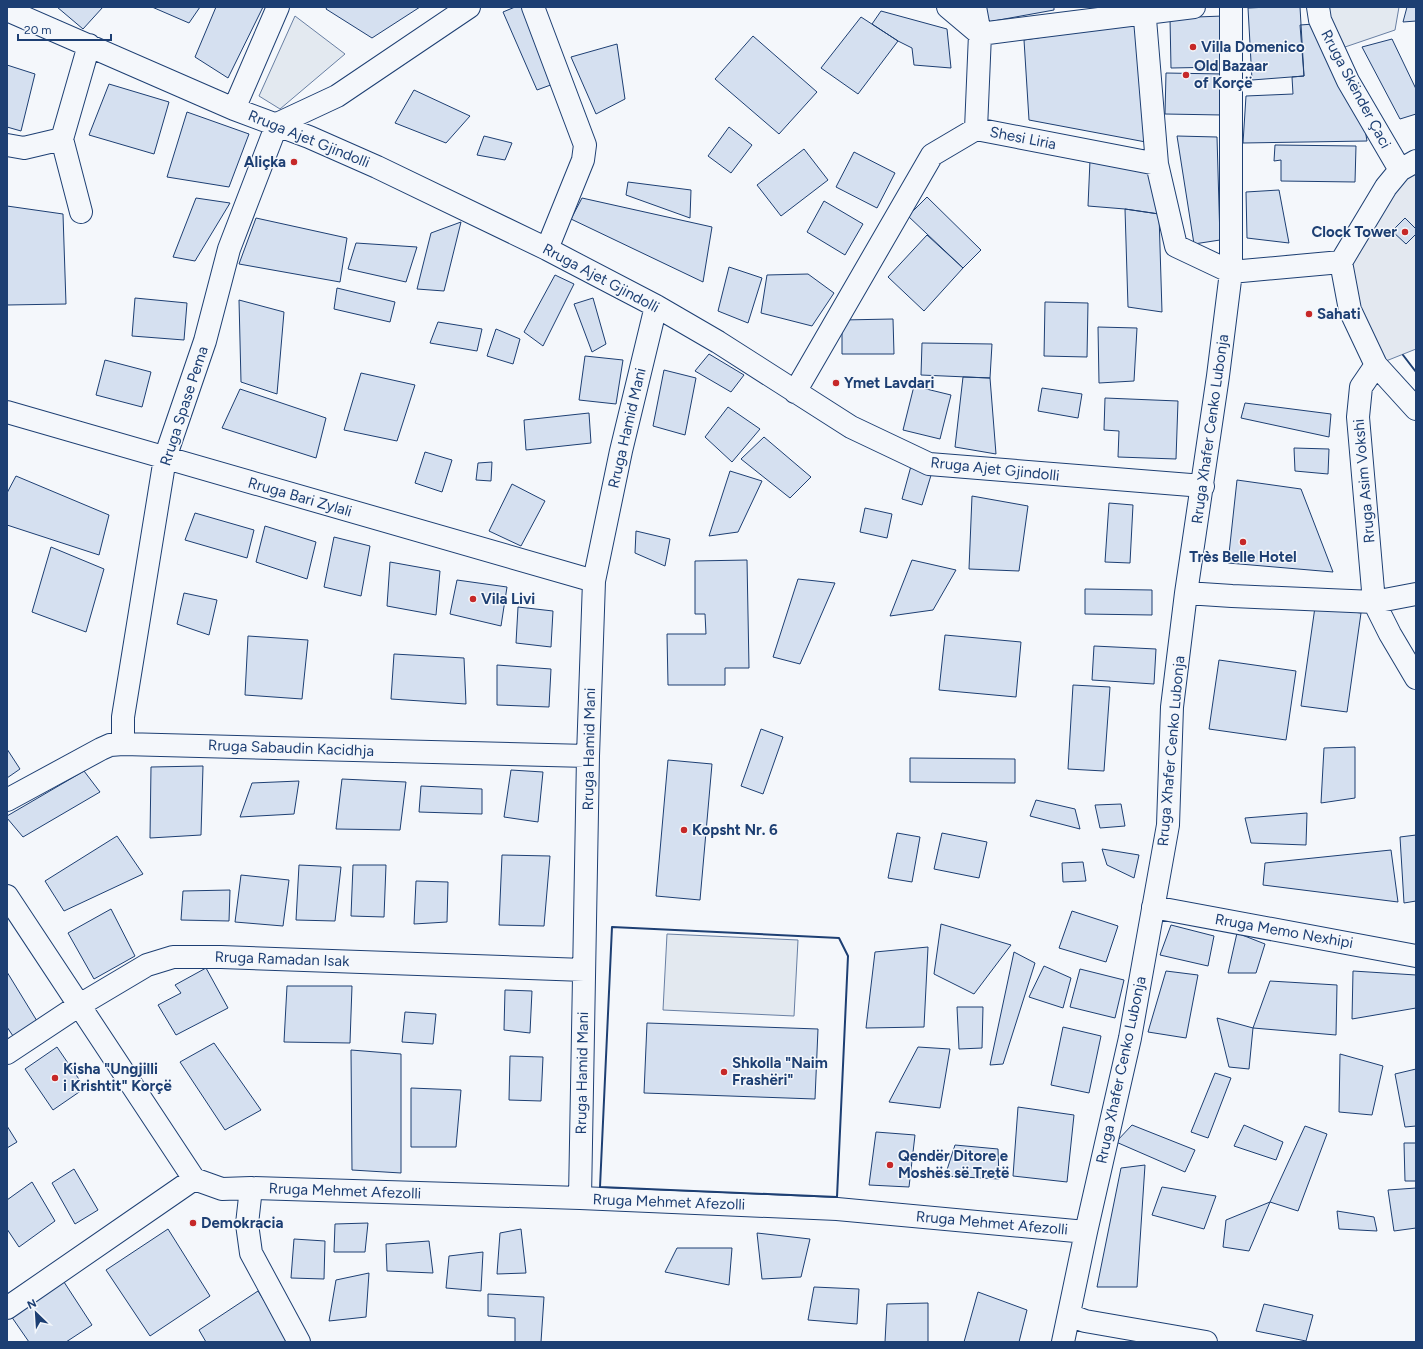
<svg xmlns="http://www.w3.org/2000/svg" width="1423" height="1349" font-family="Figtree,sans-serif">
<rect width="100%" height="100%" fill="#f4f7fb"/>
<path fill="#e3e9f0" stroke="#687fa3" d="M 1326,7 L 1399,7 L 1395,30 L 1345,47 L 1327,12 Z
M 295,16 L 345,54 L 280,109 L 259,96 Z
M 667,934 L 798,940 L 794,1016 L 663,1010 Z"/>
<path fill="#e3e8f0" stroke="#687fa3" d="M 1416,161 L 1416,349 L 1376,365 L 1341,262 Z"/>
<path fill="#d5e0f0" stroke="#1d3f73" d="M 57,7 L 103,7 L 83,29 Z
M 152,7 L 200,7 L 189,23 Z
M 216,7 L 263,7 L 228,78 L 195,57 Z
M 327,7 L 420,7 L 372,38 L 326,9 Z
M 515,7 L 524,7 L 556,83 L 537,90 L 503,12 Z
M 985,7 L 1054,7 L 1054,10 L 988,22 Z
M 1269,7 L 1300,7 L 1304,76 L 1252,80 L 1248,8 Z
M 1407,7 L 1416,7 L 1416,21 L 1403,22 Z
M 881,11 L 947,29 L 951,68 L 914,65 L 912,48 L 898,41 L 872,24 Z
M 1223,16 L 1224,67 L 1171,68 L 1170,18 Z
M 861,17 L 898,41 L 858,94 L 821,68 Z
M 1139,22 L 1151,143 L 1029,120 L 1024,40 Z
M 1314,24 L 1364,123 L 1367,141 L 1243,143 L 1246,96 L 1293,94 L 1292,77 L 1304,76 L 1300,25 Z
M 753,36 L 817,92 L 779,134 L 715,79 Z
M 1392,39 L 1416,89 L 1416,114 L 1400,119 L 1362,47 Z
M 617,44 L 625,99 L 596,114 L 571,57 Z
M 7,65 L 35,74 L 21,131 L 7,127 Z
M 1166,73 L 1223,74 L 1222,115 L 1165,114 Z
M 109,84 L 169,102 L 154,154 L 89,135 Z
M 414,90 L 470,116 L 446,143 L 395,123 Z
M 187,112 L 249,134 L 229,187 L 167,177 Z
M 729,127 L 752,145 L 731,173 L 708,156 Z
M 484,136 L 512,143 L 505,160 L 477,155 Z
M 1177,136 L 1217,137 L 1220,240 L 1194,244 Z
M 1275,145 L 1356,146 L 1355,182 L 1281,181 L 1281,160 L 1274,161 Z
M 804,149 L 828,180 L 781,216 L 757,185 Z
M 854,152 L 895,173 L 877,208 L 836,187 Z
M 1090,160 L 1149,168 L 1159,214 L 1125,209 L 1088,206 Z
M 628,182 L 691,190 L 690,218 L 626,195 Z
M 1279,190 L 1289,243 L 1247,238 L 1246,192 Z
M 927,197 L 981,250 L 963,268 L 908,216 Z
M 196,198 L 230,203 L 195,261 L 173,257 Z
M 582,198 L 712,227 L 703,282 L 571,219 Z
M 824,201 L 863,224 L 845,255 L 807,232 Z
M 7,206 L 63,214 L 66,304 L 7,305 Z
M 1125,209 L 1159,214 L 1162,312 L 1128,307 Z
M 256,218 L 347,238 L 340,282 L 239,264 Z
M 1405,218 L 1416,229 L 1416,234 L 1406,244 L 1392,231 Z
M 461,222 L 444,291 L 417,289 L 431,233 Z
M 927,235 L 963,268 L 924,311 L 888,277 Z
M 356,243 L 417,247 L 406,282 L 348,269 Z
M 729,267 L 762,278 L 748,323 L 718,311 Z
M 808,274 L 834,293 L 812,326 L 761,313 L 767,275 Z
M 555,275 L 574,284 L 543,346 L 524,332 Z
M 337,288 L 395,302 L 390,322 L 334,309 Z
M 135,298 L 187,303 L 184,340 L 132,336 Z
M 593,298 L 606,344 L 592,352 L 574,304 Z
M 239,300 L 284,312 L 277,394 L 241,382 Z
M 1045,302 L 1088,303 L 1087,357 L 1044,356 Z
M 893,319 L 894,354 L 842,354 L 842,320 Z
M 438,322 L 482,329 L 477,351 L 430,343 Z
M 1098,327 L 1137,328 L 1134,381 L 1099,383 Z
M 496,329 L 520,339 L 513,364 L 487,356 Z
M 922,343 L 992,344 L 990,378 L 921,375 Z
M 709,354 L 744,375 L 731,392 L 695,371 Z
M 585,356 L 623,360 L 616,404 L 579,400 Z
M 105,360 L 151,372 L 142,407 L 96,395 Z
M 664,370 L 696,378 L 685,435 L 653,426 Z
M 361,373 L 415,385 L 397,441 L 344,430 Z
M 963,377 L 990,378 L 996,454 L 955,447 Z
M 914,386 L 951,395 L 940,439 L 903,430 Z
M 1042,388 L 1082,394 L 1078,418 L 1038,411 Z
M 240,389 L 326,418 L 316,458 L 222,428 Z
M 1105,398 L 1178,401 L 1176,459 L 1118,457 L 1119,431 L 1104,430 Z
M 1245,403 L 1331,414 L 1329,437 L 1241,418 Z
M 728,407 L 760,429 L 732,462 L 705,437 Z
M 589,413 L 591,443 L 526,450 L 524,420 Z
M 764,437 L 811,477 L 790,498 L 741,459 Z
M 1294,448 L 1329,449 L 1328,474 L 1295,471 Z
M 425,452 L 452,460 L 442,492 L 415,483 Z
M 492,462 L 491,481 L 476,480 L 478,463 Z
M 911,466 L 932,472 L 922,505 L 902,499 Z
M 730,471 L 762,481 L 738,532 L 709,536 Z
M 16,476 L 109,515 L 99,555 L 7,525 L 7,493 Z
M 1237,480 L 1301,489 L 1333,572 L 1228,563 Z
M 512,484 L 545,501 L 521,546 L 489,531 Z
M 972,496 L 1028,506 L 1019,571 L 969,569 Z
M 1109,503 L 1133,505 L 1130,563 L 1105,562 Z
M 865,508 L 892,514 L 887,538 L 860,532 Z
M 195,513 L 254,530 L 247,558 L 185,540 Z
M 265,526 L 316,542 L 307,579 L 256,562 Z
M 636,531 L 670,539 L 665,566 L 635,553 Z
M 334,537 L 370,546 L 361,596 L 324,587 Z
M 51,547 L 104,569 L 86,632 L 32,612 Z
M 747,560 L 749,668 L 725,668 L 725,685 L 668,685 L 667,634 L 706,634 L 705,614 L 695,614 L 695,561 Z
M 912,560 L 956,570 L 933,610 L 890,616 Z
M 390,562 L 440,571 L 436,615 L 387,606 Z
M 798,579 L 835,583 L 800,664 L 773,657 Z
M 457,580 L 507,587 L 501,626 L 450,614 Z
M 1085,589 L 1152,590 L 1152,615 L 1085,614 Z
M 184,593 L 217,600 L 209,635 L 177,624 Z
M 518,607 L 553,611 L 551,647 L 516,643 Z
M 1315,607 L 1361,613 L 1347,712 L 1301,706 Z
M 945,635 L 1021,642 L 1016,697 L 939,690 Z
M 248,636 L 308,640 L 302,699 L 245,695 Z
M 1094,646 L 1156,649 L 1154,684 L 1092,680 Z
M 394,654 L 464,658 L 466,704 L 391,699 Z
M 1219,660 L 1296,671 L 1286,740 L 1209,729 Z
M 497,665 L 551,669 L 549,707 L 497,705 Z
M 1073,685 L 1110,687 L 1104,771 L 1068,769 Z
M 761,729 L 783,737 L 763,794 L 741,786 Z
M 1355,747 L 1355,798 L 1321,803 L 1324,748 Z
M 7,749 L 20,769 L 7,778 Z
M 910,758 L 1015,759 L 1015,783 L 910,782 Z
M 668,760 L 712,764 L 700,900 L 656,896 Z
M 203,766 L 201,835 L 150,838 L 151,767 Z
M 511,770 L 543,772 L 538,822 L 504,817 Z
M 84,771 L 100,792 L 23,837 L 7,818 L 7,816 Z
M 342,779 L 406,782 L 400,830 L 336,829 Z
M 299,781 L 294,814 L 240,817 L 252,783 Z
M 421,786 L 482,789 L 482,814 L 419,812 Z
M 1036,800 L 1075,809 L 1080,829 L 1030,816 Z
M 1121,804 L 1125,826 L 1100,828 L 1095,805 Z
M 1307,813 L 1306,845 L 1251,843 L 1245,818 Z
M 897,833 L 920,837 L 912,882 L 888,878 Z
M 942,833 L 987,842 L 979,878 L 934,869 Z
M 1416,835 L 1416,901 L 1404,903 L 1400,837 Z
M 117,836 L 143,874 L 64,911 L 45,881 Z
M 1102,849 L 1139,855 L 1134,878 L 1107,865 Z
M 1391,850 L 1398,902 L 1263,885 L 1265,863 Z
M 502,855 L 550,856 L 544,926 L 499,925 Z
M 1083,862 L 1086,881 L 1063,882 L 1062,863 Z
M 299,865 L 341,867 L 335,921 L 296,920 Z
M 353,865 L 386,865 L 384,917 L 351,916 Z
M 241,875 L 289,880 L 283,926 L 235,922 Z
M 416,881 L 448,882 L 447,922 L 414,924 Z
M 230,890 L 229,921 L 181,920 L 183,891 Z
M 111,909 L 135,956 L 94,979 L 68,933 Z
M 1072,911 L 1118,926 L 1106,962 L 1059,948 Z
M 941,924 L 1011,945 L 974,994 L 934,974 Z
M 1171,925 L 1214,936 L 1208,966 L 1160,955 Z
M 1237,933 L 1265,944 L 1256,973 L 1228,973 Z
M 928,947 L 924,1027 L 866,1028 L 875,952 Z
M 1014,952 L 1035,963 L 1003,1064 L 990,1065 Z
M 1044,966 L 1071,978 L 1063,1008 L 1029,997 Z
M 206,968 L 228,1008 L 176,1035 L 158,1005 L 181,993 L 175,985 Z
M 1080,969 L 1124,980 L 1115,1018 L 1070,1007 Z
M 1166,971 L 1198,975 L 1186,1038 L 1148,1032 Z
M 1353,971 L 1416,975 L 1416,1008 L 1352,1019 Z
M 7,972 L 37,1021 L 13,1036 L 7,1027 Z
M 1270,981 L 1337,985 L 1336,1035 L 1253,1028 Z
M 287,986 L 352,986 L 350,1043 L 284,1042 Z
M 505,990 L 532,991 L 530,1033 L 504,1030 Z
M 957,1007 L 983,1007 L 982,1048 L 959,1049 Z
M 405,1012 L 436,1014 L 433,1044 L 402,1042 Z
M 1217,1018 L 1253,1028 L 1249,1069 L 1229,1067 Z
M 647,1023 L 818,1029 L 815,1099 L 644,1093 Z
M 1063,1027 L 1101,1036 L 1089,1093 L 1051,1085 Z
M 214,1043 L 261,1110 L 225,1130 L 180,1062 Z
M 57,1047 L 85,1088 L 53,1110 L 25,1069 Z
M 918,1047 L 950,1049 L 940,1108 L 889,1102 Z
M 351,1050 L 401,1054 L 401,1173 L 352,1170 Z
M 1340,1054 L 1383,1066 L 1372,1115 L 1339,1112 Z
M 510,1056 L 543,1057 L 541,1101 L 509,1100 Z
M 1416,1069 L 1416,1126 L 1405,1127 L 1395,1074 Z
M 1215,1073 L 1231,1078 L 1208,1138 L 1191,1132 Z
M 411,1088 L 461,1090 L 456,1147 L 411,1147 Z
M 1018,1107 L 1074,1115 L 1067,1182 L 1013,1176 Z
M 1132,1125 L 1195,1150 L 1185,1172 L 1116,1142 Z
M 1244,1125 L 1283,1142 L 1276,1160 L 1234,1146 Z
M 7,1126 L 17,1142 L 7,1148 Z
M 1305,1126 L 1327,1134 L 1298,1211 L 1270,1202 Z
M 876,1132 L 915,1135 L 909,1187 L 869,1185 Z
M 1404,1143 L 1416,1143 L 1416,1181 L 1405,1181 Z
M 955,1145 L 998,1149 L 999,1179 L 945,1176 Z
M 1145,1165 L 1137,1287 L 1097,1287 L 1121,1168 Z
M 74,1169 L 98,1210 L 75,1224 L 52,1183 Z
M 32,1182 L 55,1221 L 19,1247 L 7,1229 L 7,1200 Z
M 1162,1187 L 1216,1196 L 1204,1229 L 1152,1215 Z
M 1416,1188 L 1416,1228 L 1394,1231 L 1388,1190 Z
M 1270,1202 L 1249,1251 L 1223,1247 L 1226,1220 Z
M 1337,1211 L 1374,1217 L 1377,1231 L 1339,1229 Z
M 368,1223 L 365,1252 L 334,1252 L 335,1224 Z
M 168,1229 L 210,1296 L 150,1336 L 106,1270 Z
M 521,1229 L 526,1273 L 497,1274 L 500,1233 Z
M 757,1233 L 810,1239 L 801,1277 L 762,1279 Z
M 294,1239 L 325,1241 L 324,1279 L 291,1278 Z
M 429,1241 L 433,1273 L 387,1271 L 386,1244 Z
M 677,1248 L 732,1248 L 729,1285 L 665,1272 Z
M 483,1252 L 481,1291 L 446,1288 L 449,1256 Z
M 369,1273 L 366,1317 L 329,1321 L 336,1280 Z
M 64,1282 L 92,1325 L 66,1342 L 29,1342 L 11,1316 Z
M 814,1287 L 859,1289 L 857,1324 L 808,1320 Z
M 258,1291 L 290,1342 L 206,1342 L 199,1330 Z
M 978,1292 L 1027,1310 L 1019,1342 L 964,1342 Z
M 488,1294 L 544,1297 L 541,1342 L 515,1342 L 515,1318 L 488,1316 Z
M 928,1303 L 928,1342 L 885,1342 L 887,1304 Z
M 1264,1304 L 1313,1315 L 1306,1341 L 1256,1331 Z"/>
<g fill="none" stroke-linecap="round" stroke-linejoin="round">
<defs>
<path id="street" d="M 533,7 L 585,145 L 583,160 L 547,249
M 948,7 L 980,34 L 976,129 L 1157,164
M 975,7 L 980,34 L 1194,7
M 1144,7 L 1157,164 L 1176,246 L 1231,272 L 1341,262 L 1386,187 L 1400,170 L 1416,161
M 1318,7 L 1320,20 L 1348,81 L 1400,170
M 7,10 L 234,109 L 309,137 L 377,167 L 547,249 L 656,306 L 718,342 L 851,427 L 929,464 L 1203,486
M 234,109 L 278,7
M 7,145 L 24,148 L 62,139
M 81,212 L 62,139 L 89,45
M 1341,262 L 1350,310 L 1376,365 L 1416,409
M 1376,365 L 1361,387 L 1358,417 L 1374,602 L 1390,634 L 1416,678
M 795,392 L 932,155 L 976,129
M 7,412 L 594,581
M 1186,593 L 1232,596 L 1374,602 L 1416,594
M 123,744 L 123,717 L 165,458 L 205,341 L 229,249 L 277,124 L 337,96 L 469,7
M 7,800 L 101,749 L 110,745 L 123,744 L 588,756
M 7,896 L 194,1179 L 222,1189 L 251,1188 L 580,1198 L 837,1209 L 1086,1232
M 1153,907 L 1416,956
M 7,1053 L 78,1006 L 147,965 L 173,957 L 221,957 L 584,970
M 251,1188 L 247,1224 L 251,1253 L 299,1342
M 580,1198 L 588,756 L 594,581 L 621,451 L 656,306
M 7,1308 L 194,1179
M 1069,1315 L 1085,1321 L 1206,1342
M 1063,1342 L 1086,1232 L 1130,1038 L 1168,825 L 1172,707 L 1186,593 L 1218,376 L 1231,272 L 1231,7"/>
</defs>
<use href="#street" stroke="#1d3f73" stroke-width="24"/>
<use href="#street" stroke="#f4f7fb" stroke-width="22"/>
<path stroke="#1d3f73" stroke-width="2" d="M 1403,355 L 1416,372
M 612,927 L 839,938 L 848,956 L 837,1197 L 600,1187 Z"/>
</g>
<g fill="#c62828" stroke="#f4f7fb" stroke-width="1.5">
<circle cx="1193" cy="47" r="4"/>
<circle cx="1186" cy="75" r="4"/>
<circle cx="294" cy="162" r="4"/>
<circle cx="1405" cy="232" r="4"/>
<circle cx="1309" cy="314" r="4"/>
<circle cx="836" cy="383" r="4"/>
<circle cx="1243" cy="542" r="4"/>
<circle cx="473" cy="599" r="4"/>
<circle cx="684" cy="830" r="4"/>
<circle cx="724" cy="1072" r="4"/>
<circle cx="55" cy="1078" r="4"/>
<circle cx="890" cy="1165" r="4"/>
<circle cx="193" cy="1223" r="4"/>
</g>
<g text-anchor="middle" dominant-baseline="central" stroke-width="3" stroke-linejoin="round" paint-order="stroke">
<g font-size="15" font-weight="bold" fill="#1d3f73" stroke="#f4f7fb" text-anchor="start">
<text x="1201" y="47">Villa Domenico</text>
<text x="1194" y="66">Old Bazaar<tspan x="1194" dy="17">of Korçë</tspan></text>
<text x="286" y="162" text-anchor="end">Aliçka</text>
<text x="1397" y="232" text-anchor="end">Clock Tower</text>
<text x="1317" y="314">Sahati</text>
<text x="844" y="383">Ymet Lavdari</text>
<text x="1243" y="557" text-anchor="middle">Très Belle Hotel</text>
<text x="481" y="599">Vila Livi</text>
<text x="692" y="830">Kopsht Nr. 6</text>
<text x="732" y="1063">Shkolla "Naim<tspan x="732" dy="17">Frashëri"</tspan></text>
<text x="63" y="1069">Kisha "Ungjilli<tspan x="63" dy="17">i Krishtit" Korçë</tspan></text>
<text x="898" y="1156">Qendër Ditore e<tspan x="898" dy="17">Moshës së Tretë</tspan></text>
<text x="201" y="1223">Demokracia</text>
</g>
<g font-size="15" fill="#1d3f73" stroke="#f4f7fb">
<text transform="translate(1356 89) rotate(62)">Rruga Skënder Çaci</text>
<text transform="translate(1023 138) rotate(11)">Shesi Liria</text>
<text transform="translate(309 139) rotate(22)">Rruga Ajet Gjindolli</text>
<text transform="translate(601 278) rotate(28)">Rruga Ajet Gjindolli</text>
<text transform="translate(184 406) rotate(-72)">Rruga Spase Pema</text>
<text transform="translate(627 428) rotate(-77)">Rruga Hamid Mani</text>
<text transform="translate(1210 429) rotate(-82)">Rruga Xhafer Cenko Lubonja</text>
<text transform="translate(995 469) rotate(6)">Rruga Ajet Gjindolli</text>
<text transform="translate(1364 481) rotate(-95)">Rruga Asim Vokshi</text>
<text transform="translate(300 497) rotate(16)">Rruga Bari Zylali</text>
<text transform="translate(291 748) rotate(2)">Rruga Sabaudin Kacidhja</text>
<text transform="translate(589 749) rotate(-89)">Rruga Hamid Mani</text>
<text transform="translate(1171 751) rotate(-85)">Rruga Xhafer Cenko Lubonja</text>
<text transform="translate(1284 931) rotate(10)">Rruga Memo Nexhipi</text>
<text transform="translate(282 959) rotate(2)">Rruga Ramadan Isak</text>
<text transform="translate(1121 1070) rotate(-78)">Rruga Xhafer Cenko Lubonja</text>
<text transform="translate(582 1073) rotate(-89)">Rruga Hamid Mani</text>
<text transform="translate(345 1191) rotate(2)">Rruga Mehmet Afezolli</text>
<text transform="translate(669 1202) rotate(2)">Rruga Mehmet Afezolli</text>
<text transform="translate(992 1223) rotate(5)">Rruga Mehmet Afezolli</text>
</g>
</g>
<rect width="1423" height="1349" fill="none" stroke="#1d3f73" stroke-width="16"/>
<g transform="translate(36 1313) rotate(335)" stroke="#f4f7fb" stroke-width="3" paint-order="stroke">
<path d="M0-3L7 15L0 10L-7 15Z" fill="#1d3f73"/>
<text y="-6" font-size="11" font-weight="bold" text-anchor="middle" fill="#1d3f73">N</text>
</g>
<path d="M18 34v6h93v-6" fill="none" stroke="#1d3f73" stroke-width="2"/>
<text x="24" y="34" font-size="12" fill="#1d3f73" stroke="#f4f7fb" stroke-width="3" paint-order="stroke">20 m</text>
</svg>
